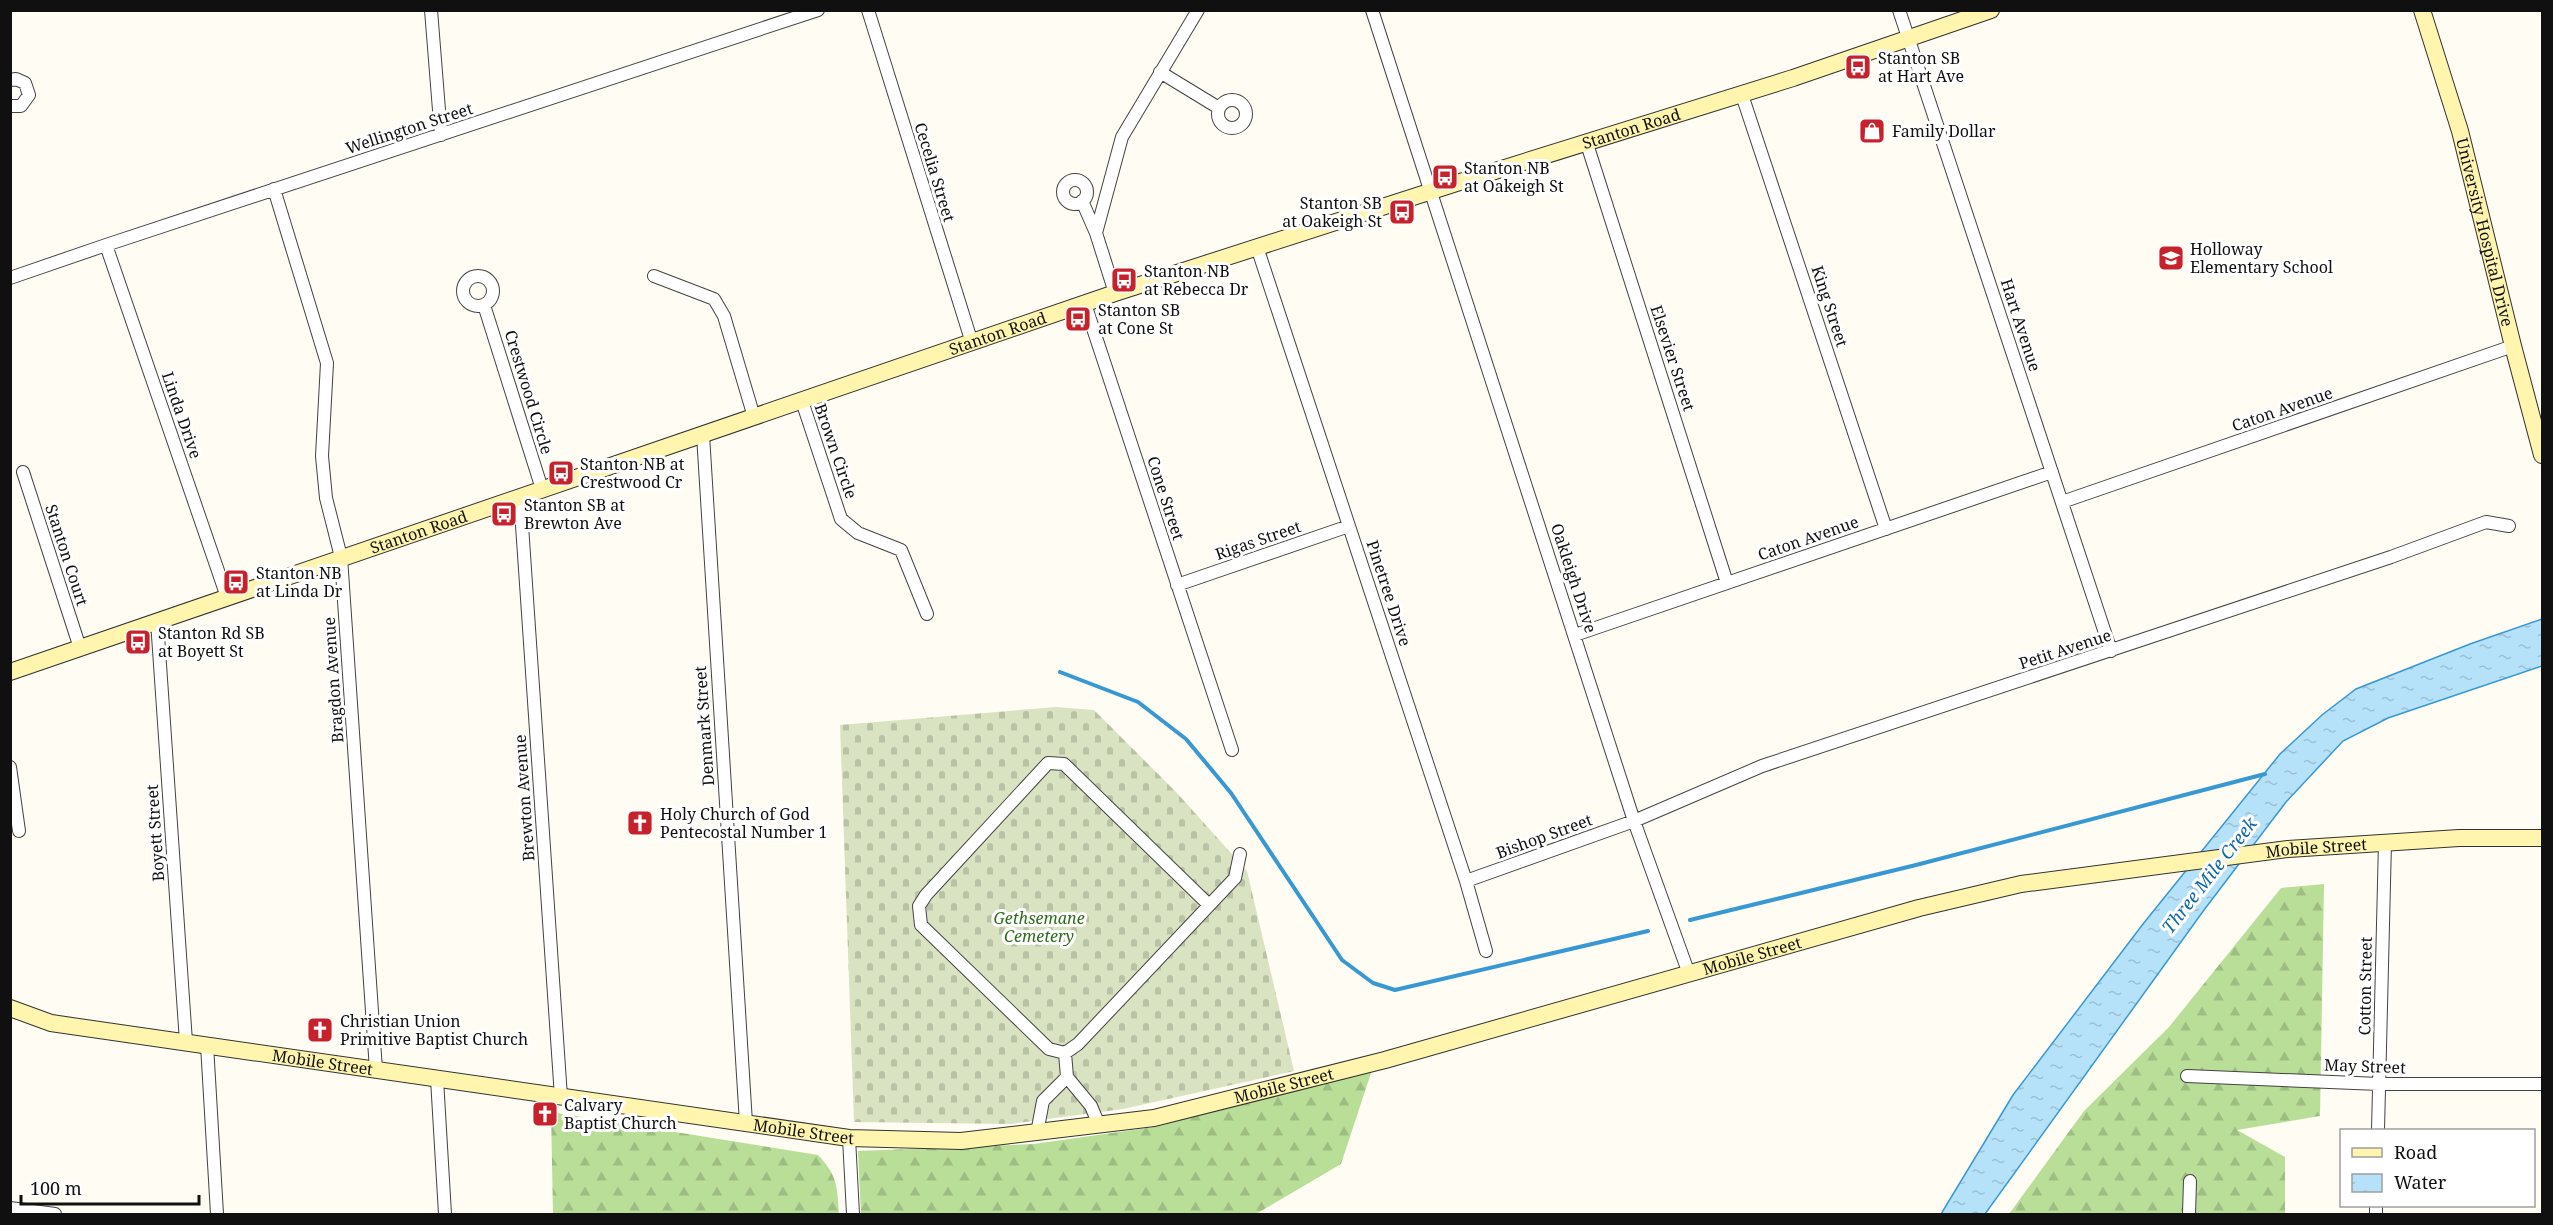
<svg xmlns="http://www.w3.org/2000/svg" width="2553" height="1225" font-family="'Noto Serif',serif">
<defs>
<pattern id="forest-firs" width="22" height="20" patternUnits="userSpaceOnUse" patternTransform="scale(1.5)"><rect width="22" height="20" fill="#b9de98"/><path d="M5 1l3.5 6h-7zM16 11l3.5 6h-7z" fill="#9ebd82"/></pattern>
<pattern id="cemetery-stones" width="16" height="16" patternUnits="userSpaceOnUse" patternTransform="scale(1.5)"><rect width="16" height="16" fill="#d9e3c1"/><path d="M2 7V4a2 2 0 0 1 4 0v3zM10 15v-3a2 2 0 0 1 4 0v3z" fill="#b9c2a5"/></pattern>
<pattern id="water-ripples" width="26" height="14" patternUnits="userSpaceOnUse" patternTransform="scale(1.5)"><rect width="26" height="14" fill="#b5e1f9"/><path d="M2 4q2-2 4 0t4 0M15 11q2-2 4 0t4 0" fill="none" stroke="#9bc0d4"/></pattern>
</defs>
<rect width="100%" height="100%" fill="#fffcf3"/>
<path fill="url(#forest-firs)" d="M 2324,884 L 2320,1116 L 2237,1130 L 2285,1157 L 2285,1214 L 2009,1214 L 2084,1111 L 2169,1027 L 2281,888 Z
M 1372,1070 L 1341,1164 L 1256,1214 L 861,1214 L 858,1151 L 1034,1144 L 1154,1127 Z
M 551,1112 L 818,1155 C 838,1176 837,1187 839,1214 L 553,1214 Z"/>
<path fill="url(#cemetery-stones)" d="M 1056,707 L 1094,710 L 1177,793 L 1247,871 L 1294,1071 L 1123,1109 L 1011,1124 L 854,1122 L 840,725 Z"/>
<path fill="url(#water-ripples)" stroke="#3898d3" stroke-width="1.5" d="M 2542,619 L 2542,666 L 2388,718 L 2343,741 L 2286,802 L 2204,910 L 1985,1214 L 1941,1214 L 2013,1095 L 2143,924 L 2280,754 L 2322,715 L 2356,689 L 2470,644 Z"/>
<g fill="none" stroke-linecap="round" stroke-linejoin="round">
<path stroke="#3898d3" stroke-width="4" d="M 1060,672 L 1138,702 L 1186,739 L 1231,793 L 1342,960 L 1373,983 L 1395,990 L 1648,931
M 1690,920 L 1916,865 L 2265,774"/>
<defs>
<path id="street" d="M 431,10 L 441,135
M 868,10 L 972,343
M 1372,10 L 1634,821 L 1689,974
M 1899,10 L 2111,651
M 1160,72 L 1219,108
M 10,80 L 16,79 L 25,83 L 29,95 L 21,106 L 10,106
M 1742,95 L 1886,529
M1218 114a14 14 0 1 1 28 0a14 14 0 1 1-28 0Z
M 1587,144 L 1727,583
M1063 192a12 12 0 1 1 24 0a12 12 0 1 1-24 0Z
M 274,189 L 327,363 L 322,456 L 326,498 L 341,557 L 376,1070
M 1082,201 L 1096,233
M 106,245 L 227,597
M 1257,247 L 1466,881 L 1486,951
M463 291a15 15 0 1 1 30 0a15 15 0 1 1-30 0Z
M 654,276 L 714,299 L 724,316 L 754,417
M 10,278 L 106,245 L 818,10
M 1115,293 L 1096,233 L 1122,137 L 1198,10
M 1085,304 L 1232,750
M 484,305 L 542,489
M 802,401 L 841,519 L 858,533 L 901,550 L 927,614
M 703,435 L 746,1123
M 23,472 L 80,648
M 520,496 L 561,1097
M 2062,502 L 2513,346
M 1177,585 L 1349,526
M 157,621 L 186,1042
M 1575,635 L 2052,472
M 10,767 L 19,831
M 1466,881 L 1634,821 L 1762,766 L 2391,557 L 2486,522 L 2509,526
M 207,1045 L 217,1214
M 1065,1053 L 1049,1049 L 921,925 L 919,906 L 926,895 L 1048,763 L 1064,764 L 1209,905
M 2187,1076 L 2379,1084 L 2542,1084
M 1067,1077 L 1091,1106 L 1099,1125
M 437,1079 L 445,1214
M 2378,1130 L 2385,842
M 1037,1133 L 1043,1101 L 1067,1077 L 1065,1053 L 1078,1044 L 1235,878 L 1240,854
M 849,1138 L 853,1214
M 10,1208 L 55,1214
M 2189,1214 L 2190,1181
M 2376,1214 L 2376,1206"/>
<g id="secondary">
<path id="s1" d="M 2422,10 L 2460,131 L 2513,346 L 2542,455"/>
<path id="s2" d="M 10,672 L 1115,293 L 1463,181 L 1793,78 L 1991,10"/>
<path id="s3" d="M 10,1008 L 51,1023 L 849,1138 L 961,1141 L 1154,1118 L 1385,1060 L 1919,908 L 2021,884 L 2288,849 L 2459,838 L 2542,838"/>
</g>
</defs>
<use href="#street" stroke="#434343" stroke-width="14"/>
<use href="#secondary" stroke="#323232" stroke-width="18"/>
<use href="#street" stroke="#fff" stroke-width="12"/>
<use href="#secondary" stroke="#fff5ae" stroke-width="16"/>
</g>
<defs>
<symbol id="bus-square" viewBox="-11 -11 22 22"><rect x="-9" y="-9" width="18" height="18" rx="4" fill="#c7212b" stroke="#fff"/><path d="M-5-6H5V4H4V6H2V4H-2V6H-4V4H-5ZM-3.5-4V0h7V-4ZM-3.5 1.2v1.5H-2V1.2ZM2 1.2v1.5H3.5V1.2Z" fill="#fff"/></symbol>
<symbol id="shop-square" viewBox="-11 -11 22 22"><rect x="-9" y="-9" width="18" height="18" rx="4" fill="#c7212b" stroke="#fff"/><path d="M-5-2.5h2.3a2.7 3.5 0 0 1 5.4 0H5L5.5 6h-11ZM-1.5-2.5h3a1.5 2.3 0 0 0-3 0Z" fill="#fff"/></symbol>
<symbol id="school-square" viewBox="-11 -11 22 22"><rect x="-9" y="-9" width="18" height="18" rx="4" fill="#c7212b" stroke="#fff"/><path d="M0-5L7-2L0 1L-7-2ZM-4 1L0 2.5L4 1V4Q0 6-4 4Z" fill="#fff"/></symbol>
<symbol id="church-square" viewBox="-11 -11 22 22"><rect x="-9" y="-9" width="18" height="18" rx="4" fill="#c7212b" stroke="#fff"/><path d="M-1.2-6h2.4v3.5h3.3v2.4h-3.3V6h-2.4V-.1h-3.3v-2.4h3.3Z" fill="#fff"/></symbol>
</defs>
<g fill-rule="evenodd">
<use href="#bus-square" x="1843" y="52" width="30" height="30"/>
<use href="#shop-square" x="1857" y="116" width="30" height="30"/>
<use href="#bus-square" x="1430" y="162" width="30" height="30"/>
<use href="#bus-square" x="1387" y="197" width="30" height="30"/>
<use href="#school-square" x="2156" y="243" width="30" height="30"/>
<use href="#bus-square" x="1109" y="265" width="30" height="30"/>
<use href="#bus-square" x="1063" y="304" width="30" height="30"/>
<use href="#bus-square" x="546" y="458" width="30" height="30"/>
<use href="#bus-square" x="489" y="499" width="30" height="30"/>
<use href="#bus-square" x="221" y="567" width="30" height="30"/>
<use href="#bus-square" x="123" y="627" width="30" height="30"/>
<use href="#church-square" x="625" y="808" width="30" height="30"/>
<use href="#church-square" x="305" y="1015" width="30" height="30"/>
<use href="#church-square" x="530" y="1099" width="30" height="30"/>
</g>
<g text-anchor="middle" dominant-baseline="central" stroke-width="6" stroke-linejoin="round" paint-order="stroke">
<g font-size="16" fill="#101010" stroke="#fff" text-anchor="start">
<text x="1878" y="58">Stanton SB<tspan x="1878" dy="18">at Hart Ave</tspan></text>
<text x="1892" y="131">Family Dollar</text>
<text x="1464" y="168">Stanton NB<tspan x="1464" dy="18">at Oakeigh St</tspan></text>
<text x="1382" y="203" text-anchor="end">Stanton SB<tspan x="1382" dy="18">at Oakeigh St</tspan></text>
<text x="2190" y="249">Holloway<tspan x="2190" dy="18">Elementary School</tspan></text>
<text x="1144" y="271">Stanton NB<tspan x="1144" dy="18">at Rebecca Dr</tspan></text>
<text x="1098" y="310">Stanton SB<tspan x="1098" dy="18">at Cone St</tspan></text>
<text x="580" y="464">Stanton NB at<tspan x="580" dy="18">Crestwood Cr</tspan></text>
<text x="524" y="505">Stanton SB at<tspan x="524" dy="18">Brewton Ave</tspan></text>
<text x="256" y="573">Stanton NB<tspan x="256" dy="18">at Linda Dr</tspan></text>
<text x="158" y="633">Stanton Rd SB<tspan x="158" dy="18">at Boyett St</tspan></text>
<text x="660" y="814">Holy Church of God<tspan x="660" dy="18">Pentecostal Number 1</tspan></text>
<text x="340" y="1021">Christian Union<tspan x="340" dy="18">Primitive Baptist Church</tspan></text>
<text x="564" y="1105">Calvary<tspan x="564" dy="18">Baptist Church</tspan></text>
</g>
<g font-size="16" fill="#101010" stroke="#fff">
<text transform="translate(409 128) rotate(-18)">Wellington Street</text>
<text stroke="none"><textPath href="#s2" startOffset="1710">Stanton Road</textPath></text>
<text transform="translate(935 172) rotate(73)">Cecelia Street</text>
<text stroke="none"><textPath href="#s1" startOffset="231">University Hospital Drive</textPath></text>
<text transform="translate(1830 306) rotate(72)">King Street</text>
<text transform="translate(2021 325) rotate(72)">Hart Avenue</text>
<text stroke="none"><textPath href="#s2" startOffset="1044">Stanton Road</textPath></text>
<text transform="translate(1673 358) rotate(72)">Elsevier Street</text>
<text transform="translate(529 392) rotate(73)">Crestwood Circle</text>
<text transform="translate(2282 409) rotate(-19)">Caton Avenue</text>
<text transform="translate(182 415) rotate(71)">Linda Drive</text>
<text transform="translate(836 451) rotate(71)">Brown Circle</text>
<text transform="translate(1166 498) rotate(72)">Cone Street</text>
<text stroke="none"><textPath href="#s2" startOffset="432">Stanton Road</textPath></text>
<text transform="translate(1808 538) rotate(-19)">Caton Avenue</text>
<text transform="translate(1258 540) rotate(-19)">Rigas Street</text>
<text transform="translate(67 555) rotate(72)">Stanton Court</text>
<text transform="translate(1574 578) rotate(72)">Oakleigh Drive</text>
<text transform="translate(1389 593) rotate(72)">Pinetree Drive</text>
<text transform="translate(2065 649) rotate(-18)">Petit Avenue</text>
<text transform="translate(333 680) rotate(-94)">Bragdon Avenue</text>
<text transform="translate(704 726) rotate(-94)">Denmark Street</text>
<text transform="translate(524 798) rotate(-94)">Brewton Avenue</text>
<text transform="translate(155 833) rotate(-94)">Boyett Street</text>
<text transform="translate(1544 836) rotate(-20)">Bishop Street</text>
<text stroke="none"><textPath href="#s3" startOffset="2352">Mobile Street</textPath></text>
<text stroke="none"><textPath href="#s3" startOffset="1776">Mobile Street</textPath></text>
<text transform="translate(2365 986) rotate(-89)">Cotton Street</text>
<text stroke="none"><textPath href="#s3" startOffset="318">Mobile Street</textPath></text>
<text transform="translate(2365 1066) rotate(2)">May Street</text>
<text stroke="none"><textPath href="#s3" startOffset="1290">Mobile Street</textPath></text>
<text stroke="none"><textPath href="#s3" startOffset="804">Mobile Street</textPath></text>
</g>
<g font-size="16" font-style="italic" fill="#2e6c1c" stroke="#fff">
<text x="1039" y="918">Gethsemane<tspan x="1039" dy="18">Cemetery</tspan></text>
</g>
<g font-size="18" font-style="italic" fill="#1269a9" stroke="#fff">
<text transform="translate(2209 875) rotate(-52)">Three Mile Creek</text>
</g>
</g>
<rect width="2553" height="1225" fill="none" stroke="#101010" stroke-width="24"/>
<rect x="2340" y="1129" width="195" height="78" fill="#ffffff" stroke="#9f9f9f" stroke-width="1.5"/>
<rect x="2352" y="1148" width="30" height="9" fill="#fff5ae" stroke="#9f9f9f" stroke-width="1.5"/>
<text x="2394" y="1159" font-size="18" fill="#101010">Road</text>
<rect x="2352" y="1174" width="30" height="18" fill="url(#water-ripples)" stroke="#9f9f9f" stroke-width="1.5"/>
<text x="2394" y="1189" font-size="18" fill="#101010">Water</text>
<path d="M21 1195v9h178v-9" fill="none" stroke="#101010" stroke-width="3"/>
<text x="30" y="1195" font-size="18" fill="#101010" stroke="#ffffff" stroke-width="4.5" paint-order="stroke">100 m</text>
</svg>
